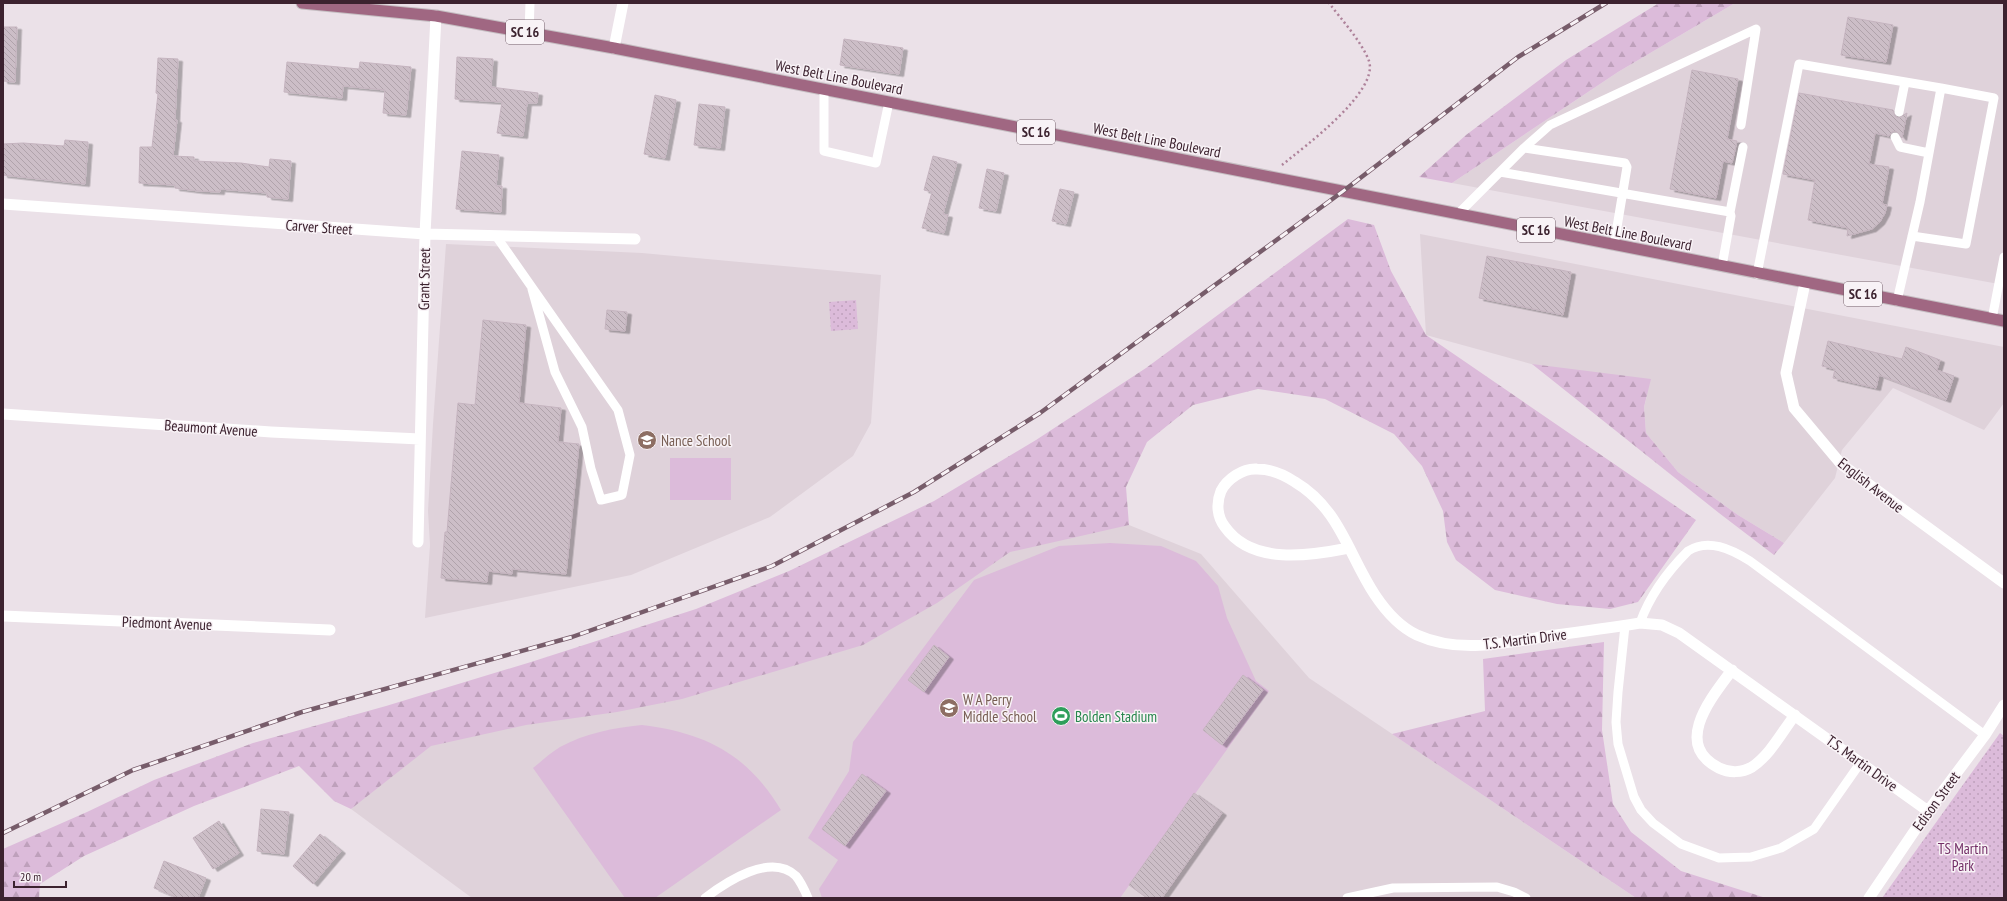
<svg xmlns="http://www.w3.org/2000/svg" width="2007" height="901" font-family="'PT Sans Narrow',sans-serif">
<defs>
<pattern id="green-dots" width="8" height="8" patternUnits="userSpaceOnUse"><rect width="8" height="8" fill="#dcbbda"/><path d="M2 2h.1M6 6h.1" fill="none" stroke="#bea0bb" stroke-width="1.8" stroke-linecap="round"/></pattern>
<pattern id="forest-firs" width="22" height="20" patternUnits="userSpaceOnUse"><rect width="22" height="20" fill="#dcbbda"/><path d="M5 1l3.5 6h-7zM16 11l3.5 6h-7z" fill="#bea0bb"/></pattern>
<pattern id="building-back-hatch" width="6" height="6" patternUnits="userSpaceOnUse"><rect width="6" height="6" fill="#ccbec7"/><path d="M-1 5l2 2M0 0l6 6M5-1l2 2" fill="none" stroke="#b0a3ab"/></pattern>
<filter id="shadow"><feDropShadow dx="4.5" dy="2.5" stdDeviation="0" flood-color="#0004"/></filter>
</defs>
<rect width="100%" height="100%" fill="#ebe1e8"/>
<path fill="#dfd2da" d="M 1735,3 L 2004,3 L 2004,285 L 1452,183 L 1618,72 Z
M 1420,234 L 2004,347 L 2004,403 L 1984,430 L 1893,388 L 1842,450 L 1835,478 L 1784,543 L 1738,515 L 1678,472 L 1646,433 L 1644,407 L 1647,396 L 1426,335 Z
M 446,244 L 642,253 L 881,275 L 871,423 L 853,456 L 770,517 L 631,575 L 425,618 L 430,545 L 428,511 L 433,424 Z
M 1129,525 L 1201,554 L 1309,678 L 1636,898 L 472,898 L 351,809 L 408,740 L 966,552 Z"/>
<path fill="url(#green-dots)" d="M 856,300 L 858,329 L 831,331 L 829,302 Z
M 2000,733 L 2004,736 L 2004,898 L 1882,898 Z"/>
<path fill="url(#forest-firs)" d="M 1659,3 L 1735,3 L 1618,72 L 1452,183 L 1419,177 L 1466,135 L 1566,60 Z
M 1348,219 L 1374,225 L 1391,271 L 1426,335 L 1696,520 L 1638,602 L 1610,609 L 1557,604 L 1495,590 L 1456,560 L 1447,542 L 1443,511 L 1422,466 L 1394,434 L 1325,399 L 1258,389 L 1193,405 L 1147,442 L 1126,487 L 1129,525 L 1010,552 L 937,603 L 863,645 L 682,699 L 617,712 L 526,725 L 431,746 L 351,809 L 334,801 L 299,766 L 194,806 L 84,856 L 40,884 L 39,898 L 3,898 L 3,849 L 87,812 L 154,780 L 253,743 L 386,706 L 531,662 L 696,609 L 789,571 L 934,501 L 1036,440 L 1146,368 Z
M 1532,364 L 1651,379 L 1644,407 L 1646,433 L 1678,472 L 1738,515 L 1784,543 L 1774,555 L 1719,513 Z
M 1604,642 L 1602,730 L 1613,804 L 1631,832 L 1681,871 L 1766,898 L 1636,898 L 1392,734 L 1485,711 L 1483,659 Z"/>
<path fill="#dcbbda" d="M 670,458 L 731,458 L 731,500 L 670,500 Z
M 1110,543 L 1161,546 L 1196,561 L 1218,586 L 1227,618 L 1256,681 L 1269,691 L 1120,898 L 822,898 L 819,889 L 838,860 L 808,838 L 849,771 L 853,742 L 974,580 L 1059,546 Z
M 642,725 C 706,733 747,754 781,810 L 655,898 L 625,898 L 533,768 C 542,761 550,753 560,747 C 586,733 613,728 642,725 Z
M 2004,871 L 2004,898 L 1996,898 L 2003,874 Z"/>
<path fill="url(#building-back-hatch)" stroke="#c5b4bf" filter="url(#shadow)" d="M 1848,17 L 1893,25 L 1886,62 L 1841,55 Z
M 3,27 L 17,27 L 15,82 L 3,81 Z
M 844,39 L 903,48 L 899,74 L 840,65 Z
M 457,57 L 493,59 L 491,87 L 538,93 L 537,103 L 527,103 L 523,136 L 497,133 L 502,102 L 455,99 Z
M 158,58 L 178,59 L 175,120 L 177,120 L 173,156 L 194,157 L 194,161 L 241,163 L 269,167 L 270,159 L 291,161 L 288,199 L 267,197 L 267,193 L 220,189 L 220,192 L 199,191 L 175,188 L 175,185 L 139,183 L 140,147 L 152,147 L 158,94 L 156,93 Z
M 287,62 L 359,69 L 360,62 L 411,67 L 406,115 L 383,113 L 385,90 L 343,86 L 342,98 L 284,92 Z
M 1692,70 L 1738,79 L 1727,139 L 1737,141 L 1732,163 L 1723,161 L 1716,198 L 1670,189 Z
M 1799,93 L 1893,110 L 1895,116 L 1898,118 L 1907,113 L 1902,138 L 1896,131 L 1892,132 L 1889,136 L 1875,133 L 1869,164 L 1889,167 L 1882,204 L 1887,205 L 1885,213 L 1880,222 L 1872,229 L 1847,236 L 1848,228 L 1808,220 L 1815,180 L 1783,174 Z
M 655,95 L 676,100 L 665,158 L 644,154 Z
M 699,104 L 725,107 L 720,148 L 694,145 Z
M 65,140 L 88,142 L 85,184 L 3,175 L 3,144 L 23,143 L 64,146 Z
M 462,151 L 499,155 L 496,186 L 502,186 L 501,212 L 456,209 Z
M 933,156 L 957,162 L 943,214 L 948,215 L 944,233 L 922,228 L 932,192 L 924,190 Z
M 987,169 L 1004,173 L 996,211 L 979,208 Z
M 1060,189 L 1074,192 L 1066,224 L 1052,221 Z
M 1487,256 L 1571,272 L 1563,315 L 1479,298 Z
M 607,310 L 627,312 L 625,331 L 605,329 Z
M 483,320 L 526,325 L 519,403 L 561,408 L 558,442 L 579,444 L 566,574 L 512,569 L 512,574 L 488,571 L 487,582 L 441,578 L 445,532 L 447,532 L 458,403 L 475,405 Z
M 1828,341 L 1902,359 L 1906,347 L 1940,360 L 1937,370 L 1954,376 L 1946,400 L 1879,375 L 1876,388 L 1833,378 L 1835,369 L 1822,366 Z
M 934,645 L 949,657 L 924,692 L 908,680 Z
M 1243,675 L 1263,690 L 1222,745 L 1203,730 Z
M 862,774 L 886,791 L 845,846 L 822,829 Z
M 1194,793 L 1222,813 L 1162,898 L 1147,898 L 1129,885 Z
M 261,809 L 289,812 L 284,854 L 257,851 Z
M 219,821 L 239,853 L 213,869 L 193,838 Z
M 320,834 L 341,851 L 313,884 L 293,866 Z
M 164,861 L 206,878 L 198,898 L 178,898 L 154,888 Z"/>
<g fill="none" stroke-linecap="round" stroke-linejoin="round">
<defs>
<path id="primary" d="M 302,3 L 436,16 L 614,48 L 2004,321"/>
</defs>
<use href="#primary" stroke="#c4bdc1" stroke-width="13"/>
<path stroke="#ae829a" stroke-width="2.5" stroke-dasharray="2 3" stroke-linecap="butt" d="M 1282,165 C 1304,147 1379,92 1369,61 C 1362,42 1341,19 1329,3"/>
<path stroke="#fff" stroke-width="9" d="M 529,33 L 530,3
M 824,90 L 824,151 L 876,163 L 889,102
M 1899,112 L 1905,82
M 1895,137 L 1900,147 L 1929,153
M 1524,148 L 1550,125 L 1756,29 L 1741,125
M 1500,172 L 1730,212 L 1731,216 L 1722,266
M 1730,212 L 1743,147
M 1458,214 L 1524,148 L 1625,163 L 1627,167 L 1614,245
M 496,236 L 618,410 L 630,455 L 622,495 L 601,500 L 591,469 L 582,427 L 555,372 L 532,289
M 1912,236 L 1966,244 L 1994,98 L 1941,88
M 1757,274 L 1799,64 L 1941,88 L 1920,202 L 1897,301
M 1992,319 L 2004,257
M 1640,623 C 1650,595 1667,572 1688,551 C 1708,538 1731,549 1750,561 L 1985,735
M 1625,626 L 1618,692 L 1616,722 L 1618,744 L 1634,797 L 1641,810 L 1653,823 L 1681,844 L 1719,858 L 1751,857 L 1781,848 L 1814,829 L 1861,762
M 705,898 C 726,882 771,852 796,876 C 801,882 805,891 808,898
M 1347,898 L 1393,888 L 1497,887 L 1514,892 L 1526,898"/>
<path stroke="#fff" stroke-width="11" d="M 614,48 L 623,3
M 3,204 L 425,234 L 635,239
M 1805,283 L 1786,373 L 1794,408 L 1841,464 L 2004,583
M 3,414 L 271,432 L 420,439
M 418,542 L 425,234 L 436,16
M 1349,548 C 1309,556 1252,565 1225,527 C 1217,517 1216,503 1221,491 C 1227,479 1243,468 1257,469 C 1271,469 1283,474 1295,482 C 1340,509 1348,554 1375,595 C 1385,610 1400,627 1417,635 C 1459,654 1505,643 1548,636 C 1579,632 1609,628 1640,623 L 1662,625 L 1679,633 L 1928,811
M 3,616 L 330,630
M 1732,670 C 1712,697 1672,744 1719,768 C 1729,773 1742,773 1752,767 C 1770,755 1782,732 1795,715
M 1869,898 L 1928,811 L 1985,735 L 2004,705"/>
<use href="#primary" stroke="#a06782" stroke-width="11"/>
<defs>
<path id="rail" d="M 3,833 L 133,770 L 302,712 L 572,637 L 772,566 L 914,492 L 1040,413 L 1342,192 L 1518,57 L 1606,3"/>
</defs>
<use href="#rail" stroke="#775c6a" stroke-width="4.5"/>
<use href="#rail" stroke="#f8f2f6" stroke-width="3" stroke-dasharray="9" stroke-linecap="butt"/>
</g>
<defs>
<symbol id="school-disc" viewBox="-11 -11 22 22"><circle r="9.5" fill="#8d6e63" stroke="#f8f2f6"/><path d="M0-5L7-2L0 1L-7-2ZM-4 1L0 2.5L4 1V4Q0 6-4 4Z" fill="#fff"/></symbol>
<symbol id="stadium-disc" viewBox="-11 -11 22 22"><circle r="9.5" fill="#2e9e5b" stroke="#f8f2f6"/><path d="M0-5a6.5 5 0 1 0 0 10a6.5 5 0 1 0 0-10ZM-3.5-1.8h7v3.6h-7Z" fill="#fff"/></symbol>
</defs>
<g fill-rule="evenodd">
<use href="#school-disc" x="636" y="429" width="22" height="22"/>
<use href="#school-disc" x="938" y="697" width="22" height="22"/>
<use href="#stadium-disc" x="1050" y="705" width="22" height="22"/>
</g>
<g text-anchor="middle" dominant-baseline="central" stroke-width="3" stroke-linejoin="round" paint-order="stroke">
<g fill="#f8f2f6" stroke="#74606b" stroke-width="1">
<rect x="506" y="20" width="38" height="24" rx="3"/>
<rect x="1017" y="120" width="38" height="24" rx="3"/>
<rect x="1517" y="218" width="38" height="24" rx="3"/>
<rect x="1844" y="282" width="38" height="24" rx="3"/>
</g>
<g font-size="14" font-weight="bold" fill="#3c222f">
<text x="525" y="32">SC 16</text>
<text x="1036" y="132">SC 16</text>
<text x="1536" y="230">SC 16</text>
<text x="1863" y="294">SC 16</text>
</g>
<g font-size="15" fill="#3c222f" stroke="#f8f2f6">
<text transform="translate(839 77) rotate(11)">West Belt Line Boulevard</text>
<text transform="translate(1157 140) rotate(11)">West Belt Line Boulevard</text>
<text transform="translate(319 227) rotate(4)">Carver Street</text>
<text transform="translate(1628 233) rotate(11)">West Belt Line Boulevard</text>
<text transform="translate(424 279) rotate(-89)">Grant Street</text>
<text transform="translate(211 428) rotate(4)">Beaumont Avenue</text>
<text transform="translate(1871 485) rotate(38)">English Avenue</text>
<text transform="translate(167 623) rotate(2)">Piedmont Avenue</text>
<text transform="translate(1525 639) rotate(-7)">T.S. Martin Drive</text>
<text transform="translate(1862 763) rotate(36)">T.S. Martin Drive</text>
<text transform="translate(1936 801) rotate(-54)">Edison Street</text>
</g>
<g font-size="15" fill="#785e54" stroke="#f8f2f6" text-anchor="start">
<text x="661" y="440">Nance School</text>
<text x="963" y="699">W A Perry<tspan x="963" dy="17">Middle School</tspan></text>
</g>
<g font-size="15" fill="#27864d" stroke="#f8f2f6" text-anchor="start">
<text x="1075" y="716">Bolden Stadium</text>
</g>
<g font-size="15" fill="#722d66" stroke="#f8f2f6">
<text x="1963" y="848">TS Martin<tspan x="1963" dy="17">Park</tspan></text>
</g>
</g>
<rect width="2007" height="901" fill="none" stroke="#3c222f" stroke-width="8"/>
<path d="M14 881v6h52v-6" fill="none" stroke="#3c222f" stroke-width="2"/>
<text x="20" y="881" font-size="12" fill="#3c222f" stroke="#f8f2f6" stroke-width="3" paint-order="stroke">20 m</text>
</svg>
